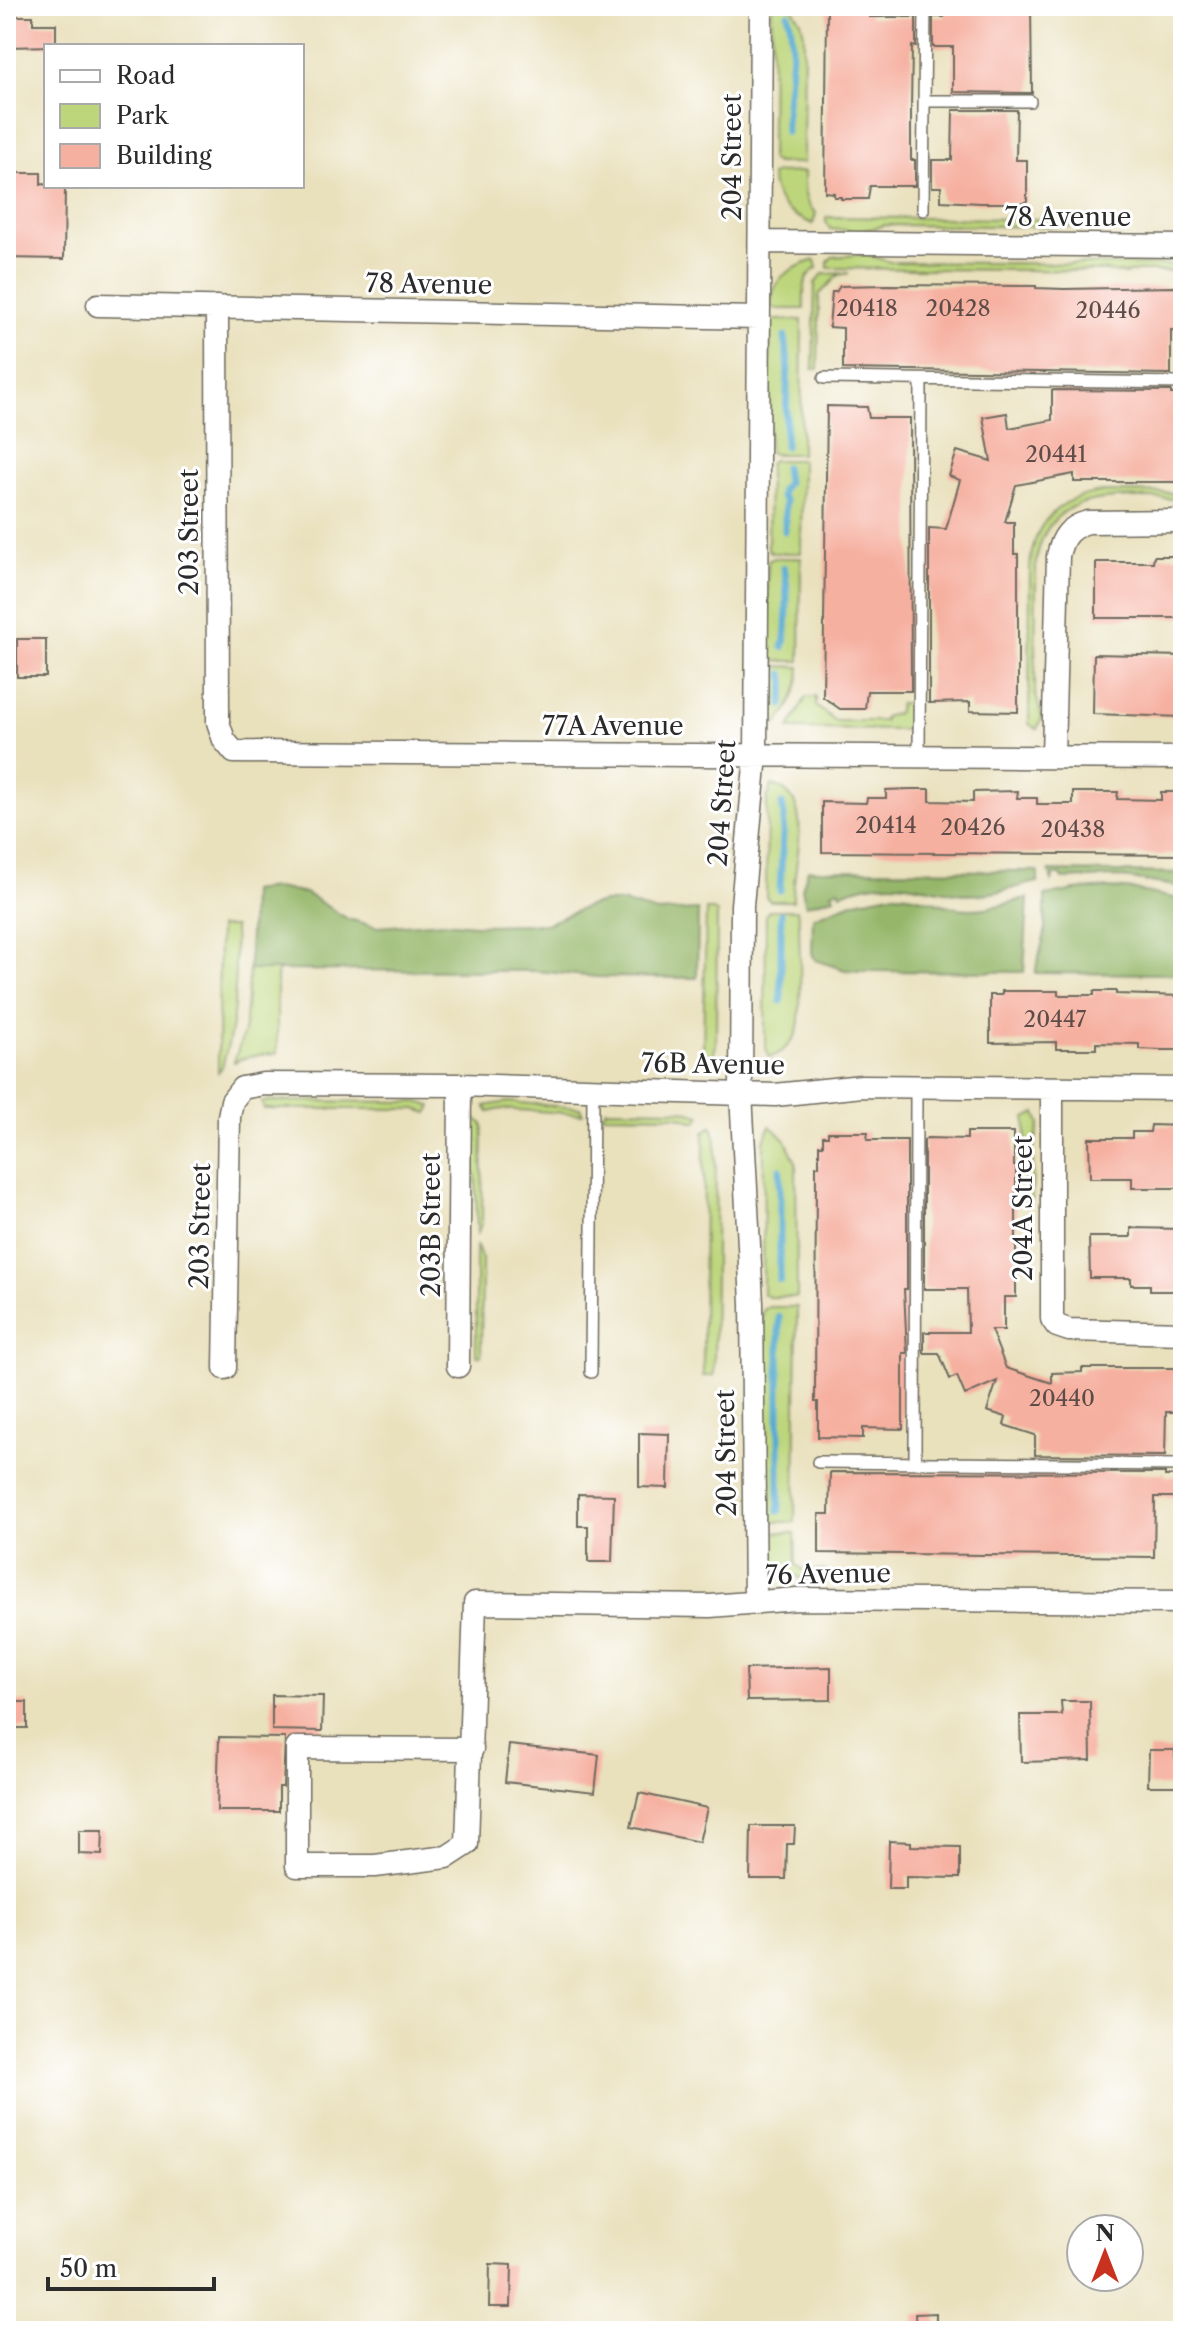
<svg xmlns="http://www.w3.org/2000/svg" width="1189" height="2337" font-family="'Libre Caslon Text',serif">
<rect width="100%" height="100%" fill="#fff"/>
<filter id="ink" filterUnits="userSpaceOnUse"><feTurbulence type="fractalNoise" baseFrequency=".0125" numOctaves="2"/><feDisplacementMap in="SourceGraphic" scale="16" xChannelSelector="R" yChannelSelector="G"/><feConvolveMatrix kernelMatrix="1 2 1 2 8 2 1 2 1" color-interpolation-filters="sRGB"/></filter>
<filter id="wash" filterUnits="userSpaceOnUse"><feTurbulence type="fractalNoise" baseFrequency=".006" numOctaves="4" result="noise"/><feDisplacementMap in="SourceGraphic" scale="32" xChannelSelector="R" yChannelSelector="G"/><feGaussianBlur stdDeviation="1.8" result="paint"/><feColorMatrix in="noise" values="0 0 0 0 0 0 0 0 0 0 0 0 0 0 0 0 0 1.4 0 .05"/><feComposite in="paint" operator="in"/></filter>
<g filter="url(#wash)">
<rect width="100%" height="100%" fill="#e9e0bc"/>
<path fill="#bdd67b" stroke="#748053" stroke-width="2" d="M 772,6 L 791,6 L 801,21 L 804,34 L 803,163 L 776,163 L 771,160 Z
M 804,172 C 804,188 803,203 816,213 L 813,224 C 788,214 774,204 771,176 L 776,173 Z
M 826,217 L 1102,220 L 1102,227 L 885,225 C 866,232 850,231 830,229 L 826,222 Z
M 866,254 L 890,262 L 1183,265 L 1183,271 L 1138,271 L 1125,274 L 1106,271 L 828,268 L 828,262 L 832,257 Z
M 815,260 L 817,268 C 801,277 804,293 804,309 L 776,309 L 771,306 C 772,277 790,268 815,260 Z
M 849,273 L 838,275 L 819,295 L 818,369 L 813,369 L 815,283 L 823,274 Z
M 775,320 L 802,320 L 801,454 L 773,454 L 769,452 L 770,324 Z
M 773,460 L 802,460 L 801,553 L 773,553 L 768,550 L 769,463 Z
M 1103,492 L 1183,493 L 1183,499 C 1124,499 1046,483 1036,563 L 1035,692 L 1042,718 L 1037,729 L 1029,724 L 1030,569 C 1032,523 1058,497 1103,492 Z
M 774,558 L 801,558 L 800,661 L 773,661 L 768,657 L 768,561 Z
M 773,666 L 800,667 C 799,691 792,706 776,725 L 768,708 L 769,669 Z
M 806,697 L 816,697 L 816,706 L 835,721 L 884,721 L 884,717 L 897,713 L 900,703 L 910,703 L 909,730 L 789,729 Z
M 772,785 C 819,796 791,870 793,901 L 770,901 L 766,897 L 767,799 Z
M 706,910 L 713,910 L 717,913 L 716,1044 L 713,1057 L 703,1052 Z
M 770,910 L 797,910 L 799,920 C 799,951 803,998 798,1027 C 796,1040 782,1055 769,1057 L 765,1044 L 766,914 Z
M 219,927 L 234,927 C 235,971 238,1013 225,1056 C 222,1064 224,1067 218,1072 Z
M 249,970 L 277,970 L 277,1053 L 250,1056 L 234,1062 L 244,1032 Z
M 271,1101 L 418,1102 L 432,1106 L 428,1113 L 416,1109 L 264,1109 L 262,1102 Z
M 508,1102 L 580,1108 L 583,1114 L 501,1109 L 489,1112 L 485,1106 Z
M 606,1109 L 682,1110 L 701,1115 L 696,1122 L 678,1116 L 602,1115 Z
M 1036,1113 L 1040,1124 L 1033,1150 L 1032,1199 L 1025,1199 L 1026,1118 Z
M 473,1117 L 483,1124 L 482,1221 L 477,1235 L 476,1177 L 469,1158 L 470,1125 Z
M 712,1126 L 716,1141 L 714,1376 L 703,1376 L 704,1132 Z
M 770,1126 L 785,1139 L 796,1162 L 797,1297 L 769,1297 L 763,1294 L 764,1141 Z
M 476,1245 L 482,1259 L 481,1356 L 476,1356 Z
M 769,1307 L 797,1307 L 795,1522 L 768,1522 L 762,1518 L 763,1434 L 768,1434 L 768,1425 L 763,1425 L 763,1310 Z
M 768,1532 L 795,1533 L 796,1564 L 803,1570 L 826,1571 L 826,1578 L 822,1583 C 793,1579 768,1567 762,1536 Z"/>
<path fill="#96b76b" stroke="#60714b" stroke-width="2" d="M 808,869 L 815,870 L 1038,871 L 1038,882 C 1014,887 988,897 964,894 C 912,887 895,874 841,893 L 839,889 L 832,892 L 834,897 L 806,905 L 802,889 Z
M 1049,871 L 1183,873 L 1183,887 L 1117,877 L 1063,879 L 1061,875 L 1054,875 L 1052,881 Z
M 275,888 L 305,893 L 348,919 L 378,927 L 444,922 L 475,925 L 546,924 L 588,906 L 604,902 L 622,902 L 657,912 L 698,910 L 697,978 L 598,977 L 535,971 L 249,970 L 251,891 Z
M 1109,888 L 1135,890 L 1183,900 L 1183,974 L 1035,973 L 1045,933 L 1045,896 L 1075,890 Z
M 891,894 C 914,893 932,902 953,907 C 977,913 1005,904 1028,898 L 1024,972 L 864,971 L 845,970 L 815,960 L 812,953 L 813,917 L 855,901 Z"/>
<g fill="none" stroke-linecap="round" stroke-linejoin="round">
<path stroke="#56abd2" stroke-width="7" d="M 786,132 C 784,93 799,52 788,14
M 785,337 L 788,364 L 785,446
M 785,467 L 787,483 L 782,489 L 781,496 L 785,501 L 785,531
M 783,647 C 788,633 788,582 784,568
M 782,705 L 785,684 L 783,674
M 780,890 L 784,817 L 782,804
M 781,914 L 781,1001
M 780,1280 L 780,1169
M 779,1511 L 779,1317"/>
</g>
<g id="blocks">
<path fill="#f6b0a0" d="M 836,6 L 869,6 L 870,17 L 916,17 L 916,47 L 912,46 L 911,110 L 911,160 L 915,160 L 915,186 L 870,186 L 868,199 L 841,199 L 841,197 L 834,197 L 834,193 L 825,192 L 827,10 L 836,8 Z
M 944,6 L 1031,6 L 1032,93 L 953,92 L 953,47 L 933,47 L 933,17 L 944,17 Z
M 6,16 L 33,16 L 33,24 L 56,24 L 56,46 L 6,47 Z
M 953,110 L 1017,110 L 1016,160 L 1027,160 L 1027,201 L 1023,203 L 981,203 L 941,201 L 941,187 L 932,187 L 932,160 L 952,160 Z
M 6,173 L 41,173 L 41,184 L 65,186 L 64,259 L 6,258 Z
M 887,285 L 1036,286 L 1036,288 L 1064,289 L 1174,287 L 1183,289 L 1183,330 L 1171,330 L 1171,374 L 843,369 L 843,328 L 829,327 L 832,292 L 836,292 L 840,286 Z
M 1052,390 L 1171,391 L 1171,394 L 1183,394 L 1183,482 L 1074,482 L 1074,474 L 1016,485 L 1005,522 L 1014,522 L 1014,554 L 1018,554 L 1018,712 L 970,711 L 970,702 L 929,703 L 929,528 L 946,529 L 960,480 L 949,476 L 957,451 L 991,461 L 983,417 L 1007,413 L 1009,428 L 1052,420 Z
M 827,406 L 867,407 L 869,418 L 910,418 L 911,691 L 867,691 L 865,709 L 840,709 L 823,697 Z
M 1154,556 L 1183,556 L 1183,618 L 1096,618 L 1096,562 L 1153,562 Z
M 17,639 L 46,639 L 46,677 L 17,677 Z
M 1094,654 L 1183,656 L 1183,717 L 1093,714 Z
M 910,789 L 930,789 L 930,801 L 973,802 L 973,792 L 1018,791 L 1017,798 L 1037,798 L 1037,804 L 1073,804 L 1073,792 L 1118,792 L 1117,799 L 1161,800 L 1161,792 L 1181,792 L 1181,855 L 822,852 L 822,802 L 866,803 L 867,798 L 886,798 L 886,790 Z
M 1002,991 L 1058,991 L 1058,995 L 1094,995 L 1094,991 L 1116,991 L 1116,994 L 1183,996 L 1183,1044 L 1180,1044 L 1180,1050 L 1162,1050 L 1139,1049 L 1139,1044 L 1096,1043 L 1096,1049 L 1056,1049 L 1056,1042 L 990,1043 L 990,995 L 1002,995 Z
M 1151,1125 L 1183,1126 L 1183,1188 L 1132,1188 L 1132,1178 L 1090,1178 L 1089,1138 L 1132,1138 L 1132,1132 L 1150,1132 Z
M 828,1132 L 868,1132 L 867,1140 L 907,1140 L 907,1289 L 904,1289 L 907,1353 L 903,1353 L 903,1429 L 863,1428 L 863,1438 L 818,1437 L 818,1402 L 815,1402 L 816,1166 L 819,1166 L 819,1145 L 823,1145 L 823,1136 L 828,1136 Z
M 967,1132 L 1014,1132 L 1014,1166 L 1016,1166 L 1016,1297 L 1004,1297 L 1004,1330 L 991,1330 L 1006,1368 L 1052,1383 L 1052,1373 L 1082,1372 L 1082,1368 L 1183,1368 L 1183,1412 L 1166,1412 L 1165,1456 L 1035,1455 L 1035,1435 L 1004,1425 L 1006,1417 L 987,1411 L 997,1381 L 965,1395 L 957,1376 L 950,1379 L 939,1353 L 924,1353 L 924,1332 L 968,1332 L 967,1289 L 924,1289 L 924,1140 L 927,1138 L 967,1139 Z
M 1131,1228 L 1183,1229 L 1183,1291 L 1150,1291 L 1150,1285 L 1131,1285 L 1131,1278 L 1090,1278 L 1089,1237 L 1131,1237 Z
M 639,1433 L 669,1434 L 668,1488 L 639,1487 Z
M 830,1472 L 1165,1473 L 1165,1476 L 1183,1476 L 1183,1497 L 1155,1497 L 1154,1557 L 819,1553 L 819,1514 L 829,1514 Z
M 578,1494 L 614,1495 L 612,1562 L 588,1562 L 588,1526 L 578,1526 Z
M 831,1667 L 831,1700 L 747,1701 L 746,1669 Z
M 272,1695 L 323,1696 L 322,1731 L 272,1730 Z
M 1061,1701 L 1090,1701 L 1091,1760 L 1021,1762 L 1020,1715 L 1062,1715 Z
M 6,1702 L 27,1702 L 27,1728 L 6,1728 Z
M 219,1737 L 285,1738 L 283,1787 L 279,1787 L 279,1811 L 217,1811 Z
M 509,1745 L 599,1755 L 595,1792 L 505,1782 Z
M 1149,1750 L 1175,1750 L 1175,1757 L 1183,1758 L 1183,1786 L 1148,1786 Z
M 639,1793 L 707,1808 L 699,1842 L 631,1827 Z
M 751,1826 L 795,1826 L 794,1844 L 787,1844 L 786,1879 L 750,1879 Z
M 79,1830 L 103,1830 L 102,1855 L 79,1854 Z
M 889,1841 L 911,1842 L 911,1846 L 960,1847 L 960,1878 L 906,1877 L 906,1889 L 888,1889 Z
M 490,2264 L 512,2265 L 511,2307 L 489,2307 Z
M 936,2313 L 936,2331 L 916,2331 L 915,2314 Z"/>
</g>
</g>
<g filter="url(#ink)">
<use href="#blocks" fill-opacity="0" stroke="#6e6a5e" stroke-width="2"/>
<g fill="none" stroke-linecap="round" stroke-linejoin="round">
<defs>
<path id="lane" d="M 924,101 L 1030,101
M 923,210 L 925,6
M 824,378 L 1183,383
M 919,756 L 921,380
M 591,1372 L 593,1091
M 818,1462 L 1183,1465
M 915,1462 L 916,1086"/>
<path id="street" d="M 760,242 L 1183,246
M 98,305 L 759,318
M 217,307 L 218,722 L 224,740 L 234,752 L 1183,758
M 1053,757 L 1058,556 C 1062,537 1069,527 1088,522 L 1183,521
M 1052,1088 L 1052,1319 L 1057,1326 L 1069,1330 L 1183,1333
M 458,1366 L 460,1085
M 225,1368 L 229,1117 L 232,1101 L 242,1088 L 263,1084 L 460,1085 L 775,1095 L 862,1086 L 1183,1089
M 755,1603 L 752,1303 L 741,1093 L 742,905 L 756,755 L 761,6
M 472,1749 L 297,1748 L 297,1866 L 375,1866 L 447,1857 L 467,1844 L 475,1603 L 710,1606 L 797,1599 L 1183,1602"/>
</defs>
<use href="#lane" stroke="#6e6a5e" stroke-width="14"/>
<use href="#street" stroke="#6e6a5e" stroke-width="25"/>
<use href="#lane" stroke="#fff" stroke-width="11"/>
<use href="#street" stroke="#fff" stroke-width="22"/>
</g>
</g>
<g text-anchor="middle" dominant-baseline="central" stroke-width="6" stroke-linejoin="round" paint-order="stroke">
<g font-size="22" fill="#5e4c48">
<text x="867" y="308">20418</text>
<text x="958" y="308">20428</text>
<text x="1108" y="310">20446</text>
<text x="1056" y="454">20441</text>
<text x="886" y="825">20414</text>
<text x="973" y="827">20426</text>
<text x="1073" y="829">20438</text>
<text x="1055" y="1019">20447</text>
<text x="1062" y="1398">20440</text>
</g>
<g font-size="26" fill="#2b2b2b" stroke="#fff">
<text transform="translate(732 157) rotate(-90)">204 Street</text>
<text x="1068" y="217">78 Avenue</text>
<text transform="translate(429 284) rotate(1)">78 Avenue</text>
<text transform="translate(189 532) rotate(-90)">203 Street</text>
<text x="613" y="726">77A Avenue</text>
<text transform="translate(722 803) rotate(-86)">204 Street</text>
<text transform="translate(713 1064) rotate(1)">76B Avenue</text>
<text transform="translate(1023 1208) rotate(-90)">204A Street</text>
<text transform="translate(431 1225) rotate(-90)">203B Street</text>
<text transform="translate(200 1226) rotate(-89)">203 Street</text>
<text transform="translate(726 1453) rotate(-91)">204 Street</text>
<text transform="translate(828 1574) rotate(-1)">76 Avenue</text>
</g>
</g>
<rect width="1189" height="2337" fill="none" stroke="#fff" stroke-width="32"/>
<rect x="44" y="44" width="260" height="144" fill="#ffffff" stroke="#aaaaaa" stroke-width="2"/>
<rect x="60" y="70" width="40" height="12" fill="#ffffff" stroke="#aaaaaa" stroke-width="2"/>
<text x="116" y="84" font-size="24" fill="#2b2b2b">Road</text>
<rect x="60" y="104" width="40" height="24" fill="#bdd67b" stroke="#aaaaaa" stroke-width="2"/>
<text x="116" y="124" font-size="24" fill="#2b2b2b">Park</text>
<rect x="60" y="144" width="40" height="24" fill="#f6b0a0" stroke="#aaaaaa" stroke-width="2"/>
<text x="116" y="164" font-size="24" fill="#2b2b2b">Building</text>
<g transform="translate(1105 2253)"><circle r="38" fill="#ffffff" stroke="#aaaaaa" stroke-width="2"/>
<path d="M0-6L14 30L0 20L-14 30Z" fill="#c8321e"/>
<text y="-12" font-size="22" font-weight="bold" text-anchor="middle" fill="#2b2b2b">N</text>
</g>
<path d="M48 2277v12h166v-12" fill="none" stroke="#2b2b2b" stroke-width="4"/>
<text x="60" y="2277" font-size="24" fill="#2b2b2b" stroke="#ffffff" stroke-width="6" paint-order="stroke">50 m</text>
</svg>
